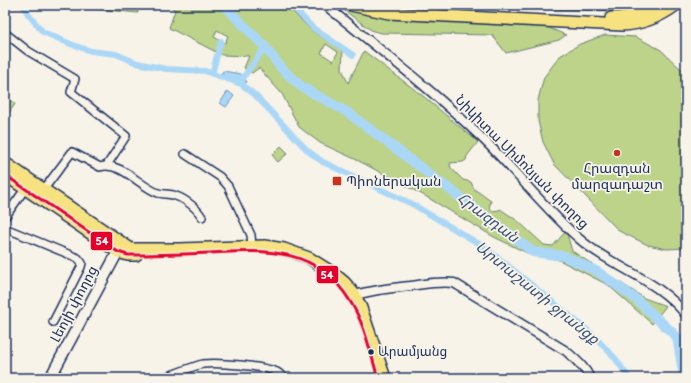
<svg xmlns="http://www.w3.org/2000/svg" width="691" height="383" font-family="'Balsamiq Sans','Noto Sans Armenian',sans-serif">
<rect width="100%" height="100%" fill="#f7f3e8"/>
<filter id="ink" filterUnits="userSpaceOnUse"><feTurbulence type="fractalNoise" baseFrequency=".025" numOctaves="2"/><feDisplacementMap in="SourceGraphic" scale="8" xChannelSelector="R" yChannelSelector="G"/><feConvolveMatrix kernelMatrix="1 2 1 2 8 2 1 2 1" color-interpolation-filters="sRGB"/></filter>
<g filter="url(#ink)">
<path fill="#bcd389" stroke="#6c8174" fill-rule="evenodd" d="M 79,5 L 130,5 L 137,7 L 138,13 L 86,8 Z
M 168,5 L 286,5 L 311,30 L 343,51 L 342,69 L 348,83 L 364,51 L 423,96 L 478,142 L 467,156 L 466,160 L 463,162 L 450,163 L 451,168 L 463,180 L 471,182 L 474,189 L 491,201 L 489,208 L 492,211 L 499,210 L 500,209 L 518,221 L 544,245 L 553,246 L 566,231 L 572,251 L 644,298 L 666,306 L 652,324 L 608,285 L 559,260 L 529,254 L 494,237 L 425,196 L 357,160 L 320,143 L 299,127 L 282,94 L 259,68 L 252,73 L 244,68 L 249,56 L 222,55 L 169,28 L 175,10 ZM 217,30 L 228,36 L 225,43 L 214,37 ZM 326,44 L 338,52 L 333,61 L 321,53 Z
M 337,5 L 341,5 L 372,16 L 544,26 L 566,35 L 559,40 L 506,53 L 492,35 L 382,33 L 373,31 L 368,28 Z
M 446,5 L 572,5 L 617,11 L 467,7 Z
M 605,35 L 636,37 L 661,50 L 686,74 L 686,248 L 667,249 L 648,245 L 619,231 L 554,164 L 543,142 L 538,121 L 538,100 L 544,77 L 560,56 L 580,44 Z
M 5,96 L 15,104 L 9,113 L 5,110 Z
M 281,146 L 288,153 L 278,162 L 272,155 Z"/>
<path fill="#abd7f7" stroke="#7194ba" d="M 223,71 L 241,74 L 247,82 L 244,84 L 221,74 Z
M 228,91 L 234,96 L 226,107 L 220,103 Z"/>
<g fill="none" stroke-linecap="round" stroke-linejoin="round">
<path stroke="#abd7f7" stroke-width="6" d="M 23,5 L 28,14 L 43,32 L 73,45 L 91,51 L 116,54 L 137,63 L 166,69 L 205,71 L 241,84 L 255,95 L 308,151 L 323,162 L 412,204 L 486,248 L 591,333 L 615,358 L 629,378
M 291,5 L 313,28 L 353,55
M 212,74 L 221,41
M 237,78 L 242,79 L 265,47"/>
<path stroke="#abd7f7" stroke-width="10" d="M 224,5 L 265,47 L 282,69 L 302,87 L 347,112 L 533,252 L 564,256 L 598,272 L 636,299 L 677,337 L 684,378"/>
<defs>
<path id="minor" d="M 5,33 L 28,51 L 75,79 L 71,92 L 126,136 L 107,165
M 185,154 L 220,177 L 228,186 L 251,235 L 252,246
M 44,189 L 72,152 L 100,167 C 121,161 139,186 158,193 C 162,194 168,194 173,195 C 184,198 196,207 202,217
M 5,217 L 25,189
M 5,228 L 78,258 L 82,263 L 81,267 L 53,322
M 162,378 C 176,374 190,367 203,364 C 218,362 263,366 277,372 C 280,373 281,376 284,378"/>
<path id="tertiary" d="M 325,5 C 379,49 435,92 484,140 C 518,173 547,212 583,242 C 615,268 660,281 686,315
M 355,295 C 373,290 391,288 410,286 C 425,284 439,281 454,283 L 566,351 C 575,359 585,367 590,378"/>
<path id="secondary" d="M 50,378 L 121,246"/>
<path id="primary" d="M 351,5 L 389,13 L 622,25 C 641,24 660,17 676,5
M 611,18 C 629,18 644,14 660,5
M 5,163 L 131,249 L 180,249 L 265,246 L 284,249 L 309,258 L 333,273 L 345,283 L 355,295 L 361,308 L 385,378
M 5,175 L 118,252 L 128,255 L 136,255"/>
</defs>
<use href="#minor" stroke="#1b2f5e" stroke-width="10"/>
<use href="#tertiary" stroke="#1b2f5e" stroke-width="11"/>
<use href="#secondary" stroke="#1b2f5e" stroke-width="13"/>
<use href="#primary" stroke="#1b2f5e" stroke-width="14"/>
<use href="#minor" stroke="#f7f3e8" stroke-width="7"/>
<use href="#tertiary" stroke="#f7f3e8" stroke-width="8"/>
<use href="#secondary" stroke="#f7f3e8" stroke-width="10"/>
<use href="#primary" stroke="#f7e281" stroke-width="11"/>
<defs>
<path id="bus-1" d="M 5,175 L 118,252 L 128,255 C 155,255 183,254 210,253 C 266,250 316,246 350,301 C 365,324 370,352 378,378"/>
</defs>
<use href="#bus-1" stroke="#f7f3e8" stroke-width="6"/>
<use href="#bus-1" stroke="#e4002b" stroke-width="3"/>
</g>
</g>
<g fill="#c8321e" stroke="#f7f3e8" stroke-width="1.5">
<circle cx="617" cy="153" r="4"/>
<rect x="332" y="176" width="10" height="10" rx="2"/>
</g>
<circle fill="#1b2f5e" stroke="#f7f3e8" stroke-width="1.5" cx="371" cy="352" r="3.5"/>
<g text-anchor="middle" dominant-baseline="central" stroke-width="3.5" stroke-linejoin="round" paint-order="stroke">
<g font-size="13" fill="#1b2f5e" stroke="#f7f3e8" text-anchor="start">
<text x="378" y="352">Արամյանց</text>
</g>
<g font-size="14" fill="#1b2f5e" stroke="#f7f3e8">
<text transform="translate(522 162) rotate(45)">Նիկիտա Սիմոնյան փողոց</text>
<text transform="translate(74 304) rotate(-62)">Լեոյի փողոց</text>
</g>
<g font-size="14" fill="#1b2f5e" stroke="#f7f3e8">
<text x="617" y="168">Հրազդան<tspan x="617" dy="16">մարզադաշտ</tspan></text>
<text x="346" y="181" text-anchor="start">Պիոներական</text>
</g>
<g font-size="15" font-style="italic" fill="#38517d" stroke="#f7f3e8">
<text transform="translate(488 218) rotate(37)">Հրազդան</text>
<text transform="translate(537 293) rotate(39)">Արտաշատի ջրանցք</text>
</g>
</g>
<g stroke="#f7f3e8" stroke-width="1.5">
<rect x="90" y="231" width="23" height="20" rx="4" fill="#e4002b"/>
<rect x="316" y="265" width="23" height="19" rx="4" fill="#e4002b"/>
</g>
<g font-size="11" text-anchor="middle" font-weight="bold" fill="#fff">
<text x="102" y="245">54</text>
<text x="327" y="279">54</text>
</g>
<rect width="691" height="383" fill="none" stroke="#f7f3e8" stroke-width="20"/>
<rect x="10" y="10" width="671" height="363" fill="none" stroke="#1b2f5e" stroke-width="1.5" filter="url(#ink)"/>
</svg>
